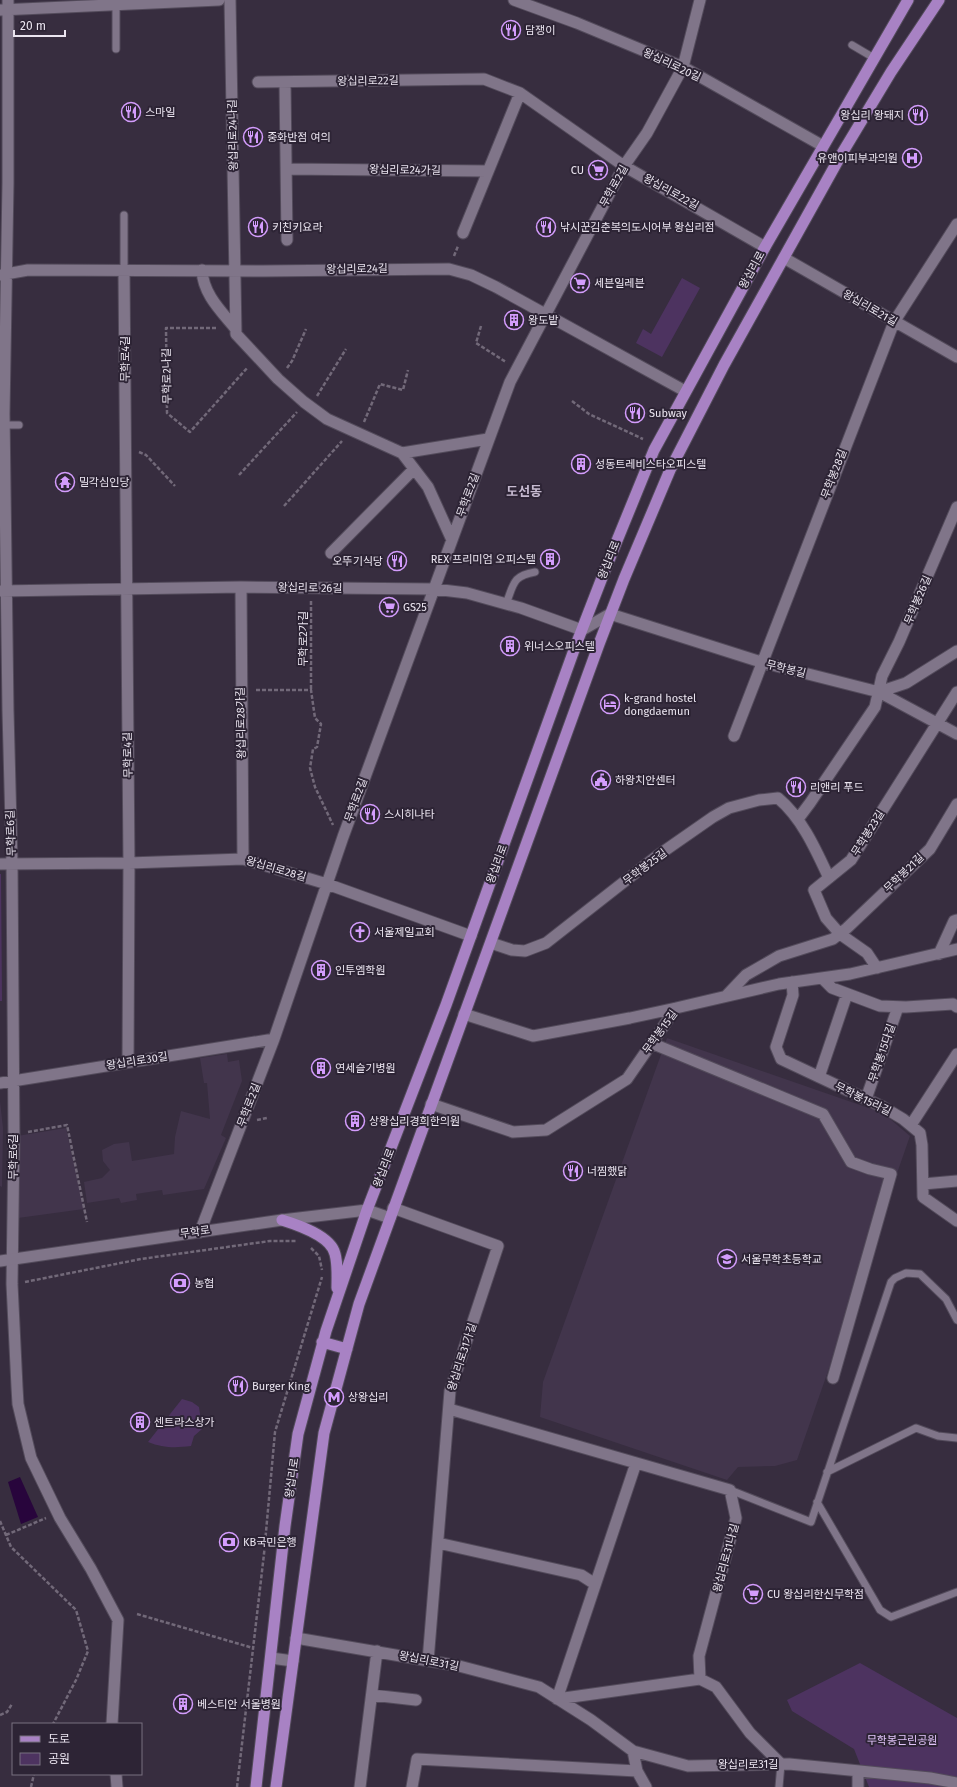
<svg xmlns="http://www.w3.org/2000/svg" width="957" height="1787" font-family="'Fira Sans','Noto Sans KR',sans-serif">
<rect width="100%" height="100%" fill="#372d3f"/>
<path fill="#42354c" d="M 667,1038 L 883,1113 L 910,1136 L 797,1460 L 775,1466 L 738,1467 L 727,1480 L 540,1417 L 543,1382 Z
M 227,1054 L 228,1062 L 239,1060 L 242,1081 L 221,1135 L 226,1138 L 204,1189 L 163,1195 L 162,1190 L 136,1194 L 137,1200 L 121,1203 L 119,1198 L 87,1203 L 84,1182 L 102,1178 L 110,1170 L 103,1161 L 102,1150 L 114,1144 L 129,1142 L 132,1161 L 174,1154 L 175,1137 L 181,1111 L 210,1119 L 207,1083 L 204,1083 L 200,1058 Z
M 0,1101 L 3,1128 L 2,1187 L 0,1186 Z
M 66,1128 L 84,1209 L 18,1218 L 17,1136 Z"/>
<path fill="#4d3360" d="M 682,278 L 700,288 L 662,357 L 636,343 L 643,329 L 651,334 Z
M 0,874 L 1,874 L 2,1001 L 0,1001 Z
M 182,1399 L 192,1402 L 199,1407 L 202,1429 L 194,1436 L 191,1446 C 175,1448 163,1448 148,1442 Z
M 860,1663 L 957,1718 L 957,1787 L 869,1787 L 854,1749 L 792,1711 L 787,1700 Z"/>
<path fill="#28053c" d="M 20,1477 L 38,1517 L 21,1524 L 8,1482 Z"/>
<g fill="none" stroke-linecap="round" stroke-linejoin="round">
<defs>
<path id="service" d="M 852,45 L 874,58
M 116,49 L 116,5
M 124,215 L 124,271
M 4,425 L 19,425
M 506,604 C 514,584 512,576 535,572
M 827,1472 L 916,1428 L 938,1436 L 957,1438
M 730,1490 L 811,1522 L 891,1282 L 895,1278 L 906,1273 L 920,1274 L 946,1299 L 957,1320
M 817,1502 L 880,1610 L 891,1617 L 957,1592
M 779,1787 L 781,1764"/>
<path id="minor" d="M 8,0 L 8,183 L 4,414 L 8,711 L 12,864 L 14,1140 L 12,1284 L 17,1387 L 18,1404 L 31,1458 L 60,1518 L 91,1569 L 118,1620 L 112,1724
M 230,0 L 236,334 L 278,379 L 304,402 L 327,419 L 402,453 L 428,487 L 452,540
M 514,0 L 577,23 L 683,67 L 823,146
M 0,10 L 219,0
M 258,82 L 484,79 L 520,93 L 624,166 L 765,247
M 285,82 L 287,240
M 286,169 L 488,171
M 463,233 L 520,93
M 784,258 L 957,357
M 202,270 C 203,294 221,311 235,328
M 124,271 L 129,863 L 128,1062
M 0,275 L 28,270 L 263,271 L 449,269 L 471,275 L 496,287 L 685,391
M 402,453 L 488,439
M 331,553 L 414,469
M 241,587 L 243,859
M 0,591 L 241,587 L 434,589 L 467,593 L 521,608 L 582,630 L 610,614 L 761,662 L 879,692 L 957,734
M 879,692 L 906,683 L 957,651
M 734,736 L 894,322 L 957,224
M 798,819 L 810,803 L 875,707 L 882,676 L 899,642 L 957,507
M 0,864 L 129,863 L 243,859 L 327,884 L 471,936
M 491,943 L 512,950 L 525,951 L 546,943 L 657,856 L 713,817 L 729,808 L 759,800 L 778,798 C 802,818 816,850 829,878
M 939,954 L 954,921 L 957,920
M 877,968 L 867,953 L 840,934 L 826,918 L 814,890 L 851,860 L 957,692
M 822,978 L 832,988 L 880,1006 L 906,1007 L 953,1004 L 957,1007
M 792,982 L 793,995 L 776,1047 L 781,1059 L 883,1107 L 903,1119 L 920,1133 L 922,1145 L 923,1197 L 957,1221
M 727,995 L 746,975 L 779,956 L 833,939 L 847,928 L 930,849 L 957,804
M 464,1014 L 533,1036 L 630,1018 L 676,1008
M 651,1043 L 823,1114 L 851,1162 L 870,1169 L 891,1174 L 833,1378
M 819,1077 L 847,994
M 0,1083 L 274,1039
M 866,1099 L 898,1007
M 431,1104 L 513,1132 L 546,1130 L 627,1079 L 676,1008 L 779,984 L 850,974 L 957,949
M 911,1125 L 957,1054
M 923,1184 L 957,1181
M 393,1208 L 498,1246 L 450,1391 L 428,1661
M 200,1232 L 274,1039 L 343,837 L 510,382 L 624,166 L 647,133 L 683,67 L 700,0
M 449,1409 L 730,1490 L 736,1518 L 699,1656 L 700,1679
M 636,1463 L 557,1699 L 700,1679
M 438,1543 L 581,1575 L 595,1584
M 296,1638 L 459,1666 L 539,1687 L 591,1720 L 633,1751 L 688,1766 L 789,1764 L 930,1778 L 957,1783
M 700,1679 L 716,1687 L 750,1733 L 781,1764
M 372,1695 L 416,1700
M 633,1751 L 637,1771 L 646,1787
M 116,1774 L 117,1787
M 360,1787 L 377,1651
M 412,1787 L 417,1759 L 637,1771
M 858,1787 L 858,1771"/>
<path id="secondary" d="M 0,1261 L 282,1220 L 367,1210 L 390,1218
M 271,1658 L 293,1661"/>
<path id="primary" d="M 282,1220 C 298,1225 331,1236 335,1254 C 338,1265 337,1277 337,1288
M 322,1342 L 347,1349
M 256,1787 L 285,1526 L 298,1434 L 326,1331 L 367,1210 L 446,1005 L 574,650 L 605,570 L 654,450 L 765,247 L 908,0
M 276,1787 L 324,1433 L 359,1304 L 599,644 L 624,579 L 670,470 L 724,365 L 841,155 L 891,72 L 939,0"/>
</defs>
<use href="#service" stroke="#534b5b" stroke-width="9"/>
<use href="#minor" stroke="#534b5b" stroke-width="13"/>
<use href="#secondary" stroke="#534b5b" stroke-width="13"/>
<use href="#primary" stroke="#534b5b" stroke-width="13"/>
<path stroke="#726979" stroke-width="2.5" stroke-dasharray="4 2" stroke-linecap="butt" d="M 454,256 L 458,246
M 481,326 L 476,343 L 506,362
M 216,328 L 166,328 L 167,413 L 190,432 L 248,367
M 287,368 L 292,361 L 306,329
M 317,396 L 346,349
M 572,401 L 589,414 L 643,439
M 364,422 L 380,384 L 403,390 L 408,370
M 139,452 L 146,455 L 175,486
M 239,475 L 297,412
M 284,506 L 342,441
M 311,601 L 311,690
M 256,690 L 311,690 L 315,718 L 321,724 L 317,747 L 313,749 L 310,768 L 315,787 L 333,825
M 257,1120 L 267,1118
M 28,1132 L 67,1125 L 87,1222
M 311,1248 L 319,1256 L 322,1270
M 25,1282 L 141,1259 L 270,1241 L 296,1241
M 0,1521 L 11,1547 L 76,1610 L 88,1651 L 76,1680 L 53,1724
M 6,1535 L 46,1518
M 137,1614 L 253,1648
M 0,1715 L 7,1712 L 12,1704
M 31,1787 L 34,1774
M 237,1787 L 264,1554 L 275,1432 L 322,1277"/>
<use href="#service" stroke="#807589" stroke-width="7"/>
<use href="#minor" stroke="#807589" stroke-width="11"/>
<use href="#secondary" stroke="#807589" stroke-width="11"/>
<use href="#primary" stroke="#a882c4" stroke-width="11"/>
</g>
<defs>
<symbol id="restaurant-ring" viewBox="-11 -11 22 22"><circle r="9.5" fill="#2d2435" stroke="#d39cfc" stroke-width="1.5"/><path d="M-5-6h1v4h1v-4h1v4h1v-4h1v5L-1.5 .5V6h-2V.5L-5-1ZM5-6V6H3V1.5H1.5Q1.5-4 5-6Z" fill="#d39cfc"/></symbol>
<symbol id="hospital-ring" viewBox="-11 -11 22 22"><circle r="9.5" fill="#2d2435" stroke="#d39cfc" stroke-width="1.5"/><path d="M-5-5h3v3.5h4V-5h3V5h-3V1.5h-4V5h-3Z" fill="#d39cfc"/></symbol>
<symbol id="supermarket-ring" viewBox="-11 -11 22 22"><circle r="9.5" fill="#2d2435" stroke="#d39cfc" stroke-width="1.5"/><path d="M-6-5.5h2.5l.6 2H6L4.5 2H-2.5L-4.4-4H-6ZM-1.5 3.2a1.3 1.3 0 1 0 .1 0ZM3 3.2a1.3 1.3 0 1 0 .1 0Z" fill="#d39cfc"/></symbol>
<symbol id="building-ring" viewBox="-11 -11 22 22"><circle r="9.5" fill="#2d2435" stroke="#d39cfc" stroke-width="1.5"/><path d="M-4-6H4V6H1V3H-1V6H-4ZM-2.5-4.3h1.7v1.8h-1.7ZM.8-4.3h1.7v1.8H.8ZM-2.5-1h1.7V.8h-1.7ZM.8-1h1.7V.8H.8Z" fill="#d39cfc"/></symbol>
<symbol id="temple-ring" viewBox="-11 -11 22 22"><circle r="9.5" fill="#2d2435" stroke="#d39cfc" stroke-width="1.5"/><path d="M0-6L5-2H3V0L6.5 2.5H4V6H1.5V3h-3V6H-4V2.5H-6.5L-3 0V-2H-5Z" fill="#d39cfc"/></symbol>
<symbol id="hotel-ring" viewBox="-11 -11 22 22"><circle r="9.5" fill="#2d2435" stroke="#d39cfc" stroke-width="1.5"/><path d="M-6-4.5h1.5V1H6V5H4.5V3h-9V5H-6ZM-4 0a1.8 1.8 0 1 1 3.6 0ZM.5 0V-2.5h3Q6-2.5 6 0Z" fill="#d39cfc"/></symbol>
<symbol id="civic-ring" viewBox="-11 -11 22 22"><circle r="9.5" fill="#2d2435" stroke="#d39cfc" stroke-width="1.5"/><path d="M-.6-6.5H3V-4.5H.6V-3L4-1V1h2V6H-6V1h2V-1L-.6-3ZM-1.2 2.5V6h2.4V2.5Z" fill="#d39cfc"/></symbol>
<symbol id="church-ring" viewBox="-11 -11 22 22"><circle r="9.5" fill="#2d2435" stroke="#d39cfc" stroke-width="1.5"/><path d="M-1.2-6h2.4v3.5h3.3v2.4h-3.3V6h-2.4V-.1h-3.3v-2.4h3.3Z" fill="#d39cfc"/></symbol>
<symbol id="school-ring" viewBox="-11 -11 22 22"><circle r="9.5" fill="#2d2435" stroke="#d39cfc" stroke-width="1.5"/><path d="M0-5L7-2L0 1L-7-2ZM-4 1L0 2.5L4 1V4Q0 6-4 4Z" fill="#d39cfc"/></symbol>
<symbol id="bank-ring" viewBox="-11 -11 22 22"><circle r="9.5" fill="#2d2435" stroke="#d39cfc" stroke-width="1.5"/><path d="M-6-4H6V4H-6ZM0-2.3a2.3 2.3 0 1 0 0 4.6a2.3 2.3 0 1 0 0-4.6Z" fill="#d39cfc"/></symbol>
<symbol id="metro-ring" viewBox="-11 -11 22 22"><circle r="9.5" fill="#2d2435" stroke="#d39cfc" stroke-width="1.5"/><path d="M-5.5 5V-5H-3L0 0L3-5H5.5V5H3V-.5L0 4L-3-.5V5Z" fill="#d39cfc"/></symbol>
</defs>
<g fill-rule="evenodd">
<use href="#restaurant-ring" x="500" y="19" width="22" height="22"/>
<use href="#restaurant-ring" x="120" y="101" width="22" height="22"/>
<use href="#restaurant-ring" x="907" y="104" width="22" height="22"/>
<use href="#restaurant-ring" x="242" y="126" width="22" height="22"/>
<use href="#hospital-ring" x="901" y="147" width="22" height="22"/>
<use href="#supermarket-ring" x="587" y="159" width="22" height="22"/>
<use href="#restaurant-ring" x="247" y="216" width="22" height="22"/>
<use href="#restaurant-ring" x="535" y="216" width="22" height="22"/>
<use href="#supermarket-ring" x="569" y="272" width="22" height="22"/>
<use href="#building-ring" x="503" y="309" width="22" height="22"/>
<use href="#restaurant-ring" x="624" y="402" width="22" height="22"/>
<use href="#building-ring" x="570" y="453" width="22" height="22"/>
<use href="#temple-ring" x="54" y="471" width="22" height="22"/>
<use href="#building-ring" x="539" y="548" width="22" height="22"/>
<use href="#restaurant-ring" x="386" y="550" width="22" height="22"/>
<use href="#supermarket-ring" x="378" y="596" width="22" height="22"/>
<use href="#building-ring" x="499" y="635" width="22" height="22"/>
<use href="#hotel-ring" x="599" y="693" width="22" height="22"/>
<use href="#civic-ring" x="590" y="769" width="22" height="22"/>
<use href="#restaurant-ring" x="785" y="776" width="22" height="22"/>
<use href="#restaurant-ring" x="359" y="803" width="22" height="22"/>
<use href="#church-ring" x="349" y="921" width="22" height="22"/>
<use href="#building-ring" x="310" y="959" width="22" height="22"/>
<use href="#building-ring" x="310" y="1057" width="22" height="22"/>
<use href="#building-ring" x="344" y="1110" width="22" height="22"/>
<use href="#restaurant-ring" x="562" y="1160" width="22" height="22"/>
<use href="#school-ring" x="716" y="1248" width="22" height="22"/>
<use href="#bank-ring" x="169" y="1272" width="22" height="22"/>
<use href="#restaurant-ring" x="227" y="1375" width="22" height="22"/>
<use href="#metro-ring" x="323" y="1386" width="22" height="22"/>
<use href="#building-ring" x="129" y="1411" width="22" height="22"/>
<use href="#bank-ring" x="218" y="1531" width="22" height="22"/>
<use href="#supermarket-ring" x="742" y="1583" width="22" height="22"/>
<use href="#building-ring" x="172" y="1693" width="22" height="22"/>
</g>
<g text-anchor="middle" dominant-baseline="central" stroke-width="4" stroke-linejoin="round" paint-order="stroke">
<g font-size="11" fill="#ebe5f0" stroke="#2d2435" text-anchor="start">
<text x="525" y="30">담쟁이</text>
<text x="145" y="112">스마일</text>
<text x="904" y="115" text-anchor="end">왕십리 왕돼지</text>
<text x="267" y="137">중화반점 여의</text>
<text x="898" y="158" text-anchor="end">유앤이피부과의원</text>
<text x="584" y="170" text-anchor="end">CU</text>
<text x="272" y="227">키친키요라</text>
<text x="560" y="227">낚시꾼김춘복의도시어부 왕십리점</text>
<text x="594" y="283">세븐일레븐</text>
<text x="528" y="320">왕도밭</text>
<text x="649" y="413">Subway</text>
<text x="595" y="464">성동트레비스타오피스텔</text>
<text x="79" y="482">밀각심인당</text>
<text x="536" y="559" text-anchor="end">REX 프리미엄 오피스텔</text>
<text x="383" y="561" text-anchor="end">오뚜기식당</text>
<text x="403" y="607">GS25</text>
<text x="524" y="646">위너스오피스텔</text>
<text x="624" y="698">k-grand hostel<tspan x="624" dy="13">dongdaemun</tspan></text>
<text x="615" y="780">하왕치안센터</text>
<text x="810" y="787">리앤리 푸드</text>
<text x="384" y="814">스시히나타</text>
<text x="374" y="932">서울제일교회</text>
<text x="335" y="970">인투엠학원</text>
<text x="335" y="1068">연세슬기병원</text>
<text x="369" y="1121">상왕십리경희한의원</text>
<text x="587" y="1171">너찜했닭</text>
<text x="741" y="1259">서울무학초등학교</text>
<text x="194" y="1283">농협</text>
<text x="252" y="1386">Burger King</text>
<text x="348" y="1397">상왕십리</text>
<text x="154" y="1422">센트라스상가</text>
<text x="243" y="1542">KB국민은행</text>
<text x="767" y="1594">CU 왕십리한신무학점</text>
<text x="197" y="1704">베스티안 서울병원</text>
</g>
<g font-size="11" fill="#ebe5f0" stroke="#2d2435">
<text transform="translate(672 65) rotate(25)">왕십리로20길</text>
<text transform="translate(368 81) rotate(-1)">왕십리로22길</text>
<text transform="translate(233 135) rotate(-91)">왕십리로24나길</text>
<text transform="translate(405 170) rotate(1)">왕십리로24가길</text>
<text transform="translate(614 186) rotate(-61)">무학로2길</text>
<text transform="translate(671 192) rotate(29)">왕십리로22길</text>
<text transform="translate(357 269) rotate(-1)">왕십리로24길</text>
<text transform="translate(752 270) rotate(-61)">왕십리로</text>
<text transform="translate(870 308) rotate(30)">왕십리로21길</text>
<text transform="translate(125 359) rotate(-90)">무학로4길</text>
<text transform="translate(167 376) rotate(-91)">무학로2나길</text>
<text transform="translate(834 474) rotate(-69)">무학봉28길</text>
<text transform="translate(468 495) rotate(-70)">무학로2길</text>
<text transform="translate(609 560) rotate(-68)">왕십리로</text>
<text transform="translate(310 588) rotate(1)">왕십리로 26길</text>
<text transform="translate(918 600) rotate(-67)">무학봉26길</text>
<text transform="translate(303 639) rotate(-90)">무학로2가길</text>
<text transform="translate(786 669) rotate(14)">무학봉길</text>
<text transform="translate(241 723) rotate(-91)">왕십리로28가길</text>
<text transform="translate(128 755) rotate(-91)">무학로4길</text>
<text transform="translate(356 800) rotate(-70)">무학로2길</text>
<text transform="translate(11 833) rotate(-92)">무학로6길</text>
<text transform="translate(868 833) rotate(-58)">무학봉23길</text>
<text transform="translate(497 864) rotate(-70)">왕십리로</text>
<text transform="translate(645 867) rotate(-37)">무학봉25길</text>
<text transform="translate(276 869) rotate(16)">왕십리로28길</text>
<text transform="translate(904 873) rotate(-44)">무학봉21길</text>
<text transform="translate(660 1032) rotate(-54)">무학봉15길</text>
<text transform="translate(882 1053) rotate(-71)">무학봉15다길</text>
<text transform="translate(137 1061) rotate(-9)">왕십리로30길</text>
<text transform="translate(863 1099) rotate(26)">무학봉15라길</text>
<text transform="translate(249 1105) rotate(-69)">무학로2길</text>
<text transform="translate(13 1157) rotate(-90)">무학로6길</text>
<text transform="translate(384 1168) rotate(-69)">왕십리로</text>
<text transform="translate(195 1232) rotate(-8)">무학로</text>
<text transform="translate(462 1357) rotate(-72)">왕십리로31가길</text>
<text transform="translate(292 1478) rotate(-82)">왕십리로</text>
<text transform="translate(726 1558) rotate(-75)">왕십리로31나길</text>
<text transform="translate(429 1661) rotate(11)">왕십리로31길</text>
<text x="748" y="1764">왕십리로31길</text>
</g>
<g font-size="11" fill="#e0c3f8" stroke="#2d2435">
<text x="902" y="1740">무학봉근린공원</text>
</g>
<g font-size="13" font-weight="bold" fill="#c6bad0" stroke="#2d2435">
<text x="524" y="491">도선동</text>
</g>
</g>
<rect x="12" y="1723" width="130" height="52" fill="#2d2435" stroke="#797180"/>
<rect x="20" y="1736" width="20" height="6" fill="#a882c4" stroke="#797180"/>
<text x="48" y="1743" font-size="12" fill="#ebe5f0">도로</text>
<rect x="20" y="1753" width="20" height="12" fill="#4d3360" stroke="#797180"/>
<text x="48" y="1763" font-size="12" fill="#ebe5f0">공원</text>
<path d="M14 30v6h51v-6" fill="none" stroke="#ebe5f0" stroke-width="2"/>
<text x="20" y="30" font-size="12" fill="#ebe5f0" stroke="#2d2435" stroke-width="3" paint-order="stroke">20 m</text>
</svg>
